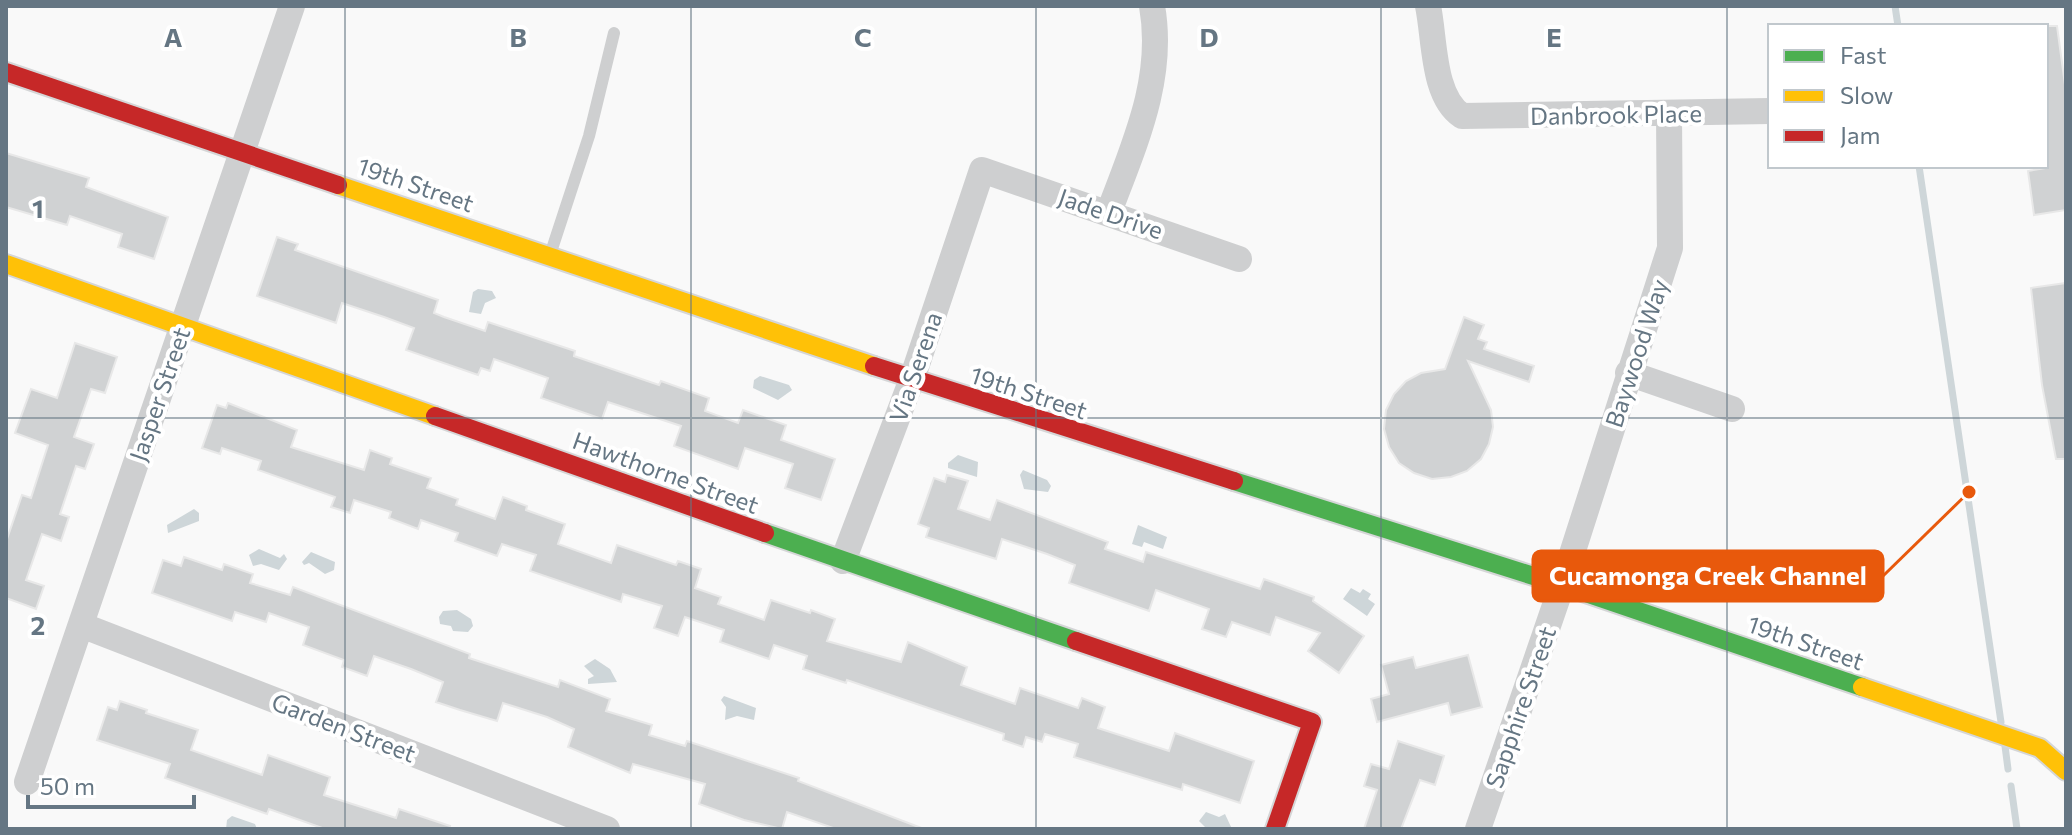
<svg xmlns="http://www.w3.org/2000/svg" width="2072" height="835" font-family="Commissioner,sans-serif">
<rect width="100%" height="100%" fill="#f9f9f9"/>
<path fill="#ced6d9" d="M 478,289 L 492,291 L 496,298 L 485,303 L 481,314 L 469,312 L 473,292 Z
M 760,376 L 789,385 L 792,390 L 778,400 L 753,388 L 754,380 Z
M 958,455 L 978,462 L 977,477 L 948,468 L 948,463 Z
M 1023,470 L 1047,480 L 1051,486 L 1048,492 L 1024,489 L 1020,475 Z
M 194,509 L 199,513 L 199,521 L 168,533 L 167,525 Z
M 1138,525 L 1167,537 L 1163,549 L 1144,542 L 1142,547 L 1132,544 Z
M 259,549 L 280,558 L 284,554 L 287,559 L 279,570 L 261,564 L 253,566 L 249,555 Z
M 311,552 L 335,562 L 334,570 L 325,574 L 309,563 L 304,565 L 302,562 Z
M 1351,588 L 1360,593 L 1363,589 L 1371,594 L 1368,599 L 1375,604 L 1367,616 L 1343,599 Z
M 457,610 L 471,619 L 473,626 L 468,632 L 453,631 L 451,626 L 440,624 L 439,617 L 443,611 Z
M 595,659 L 610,669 L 617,682 L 588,684 L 588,679 L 594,676 L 584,666 Z
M 724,696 L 756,708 L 754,720 L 737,716 L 725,720 L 726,707 L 721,700 Z
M 1206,812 L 1219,817 L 1225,814 L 1232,829 L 1207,829 L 1199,821 Z
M 232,816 L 255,824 L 257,829 L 226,829 L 227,820 Z"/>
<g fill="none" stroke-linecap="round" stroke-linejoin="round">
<path stroke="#ced6d9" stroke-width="7" d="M 1895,6 L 1898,26
M 1919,166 L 2001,722
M 2005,746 L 2008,769
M 2011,786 L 2017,829"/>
</g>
<path fill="#d0d2d3" stroke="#e8e8e8" stroke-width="2" d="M 2046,26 L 2057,26 L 2066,92 L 2066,210 L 2034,215 L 2028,171 L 2046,168 Z
M 6,153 L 89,178 L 86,187 L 168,217 L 154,259 L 118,247 L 122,234 L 70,216 L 67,225 L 6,207 Z
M 277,237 L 298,244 L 295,250 L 438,300 L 434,313 L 444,317 L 485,331 L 488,322 L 575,351 L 574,356 L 659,385 L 661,381 L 709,398 L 705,411 L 738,423 L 743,410 L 786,425 L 781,440 L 835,459 L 821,500 L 785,488 L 793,464 L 745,448 L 738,469 L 674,446 L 681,426 L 608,402 L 602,419 L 541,398 L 548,378 L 494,359 L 490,371 L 481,368 L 478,375 L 406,350 L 414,328 L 384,317 L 342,303 L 336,323 L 257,296 Z
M 2066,283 L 2066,459 L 2056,459 L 2042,385 L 2031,288 Z
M 1464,317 L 1484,325 L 1478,339 L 1487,342 L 1484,349 L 1534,366 L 1529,382 L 1468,361 L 1491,410 L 1493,427 L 1489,444 L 1481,459 L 1467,471 L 1451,477 L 1432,479 L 1414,473 L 1399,463 L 1389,447 L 1384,429 L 1386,410 L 1394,394 L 1406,381 L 1421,373 L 1445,369 Z
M 75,343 L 117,357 L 105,393 L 91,389 L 74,437 L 94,444 L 85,469 L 76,466 L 60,514 L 69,517 L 61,541 L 42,534 L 26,580 L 44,586 L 36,609 L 6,598 L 6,542 L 22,495 L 31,498 L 48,445 L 15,433 L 31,389 L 57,398 Z
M 228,403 L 297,430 L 291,447 L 364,470 L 370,450 L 392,458 L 390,464 L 431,478 L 427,488 L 458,499 L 456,505 L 495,519 L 503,497 L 527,506 L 526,510 L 565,524 L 558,544 L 611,563 L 617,545 L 676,565 L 678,561 L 701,569 L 695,588 L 721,597 L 718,604 L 764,620 L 771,600 L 810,613 L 811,610 L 835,619 L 827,641 L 901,662 L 908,642 L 967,667 L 961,685 L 1015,704 L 1020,688 L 1078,708 L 1082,698 L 1105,707 L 1098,728 L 1169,751 L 1175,733 L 1254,761 L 1240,803 L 1183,784 L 1182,790 L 1074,757 L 1078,744 L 1045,734 L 1042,742 L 1026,737 L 1023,747 L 1003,740 L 1004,734 L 847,680 L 846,683 L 803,669 L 807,656 L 774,645 L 769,659 L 720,642 L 724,630 L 685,617 L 678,636 L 654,628 L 662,606 L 623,594 L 621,602 L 530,571 L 536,555 L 502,544 L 497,556 L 455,541 L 458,533 L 421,520 L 418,529 L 389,518 L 391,512 L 354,500 L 350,513 L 331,507 L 335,497 L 258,470 L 261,461 L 222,448 L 220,454 L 202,448 L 217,405 L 226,408 Z
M 947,475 L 968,481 L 958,509 L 990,520 L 997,500 L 1108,542 L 1105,549 L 1143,562 L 1146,552 L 1260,589 L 1264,579 L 1314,597 L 1313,601 L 1364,636 L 1339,673 L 1308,651 L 1320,633 L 1276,617 L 1270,635 L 1232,622 L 1226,637 L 1202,629 L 1209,609 L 1156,590 L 1149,611 L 1069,583 L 1075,565 L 1047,554 L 1002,539 L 996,559 L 926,537 L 929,528 L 918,524 L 934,478 L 945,482 Z
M 184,557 L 222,570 L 224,564 L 253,574 L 250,583 L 290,595 L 293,587 L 470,654 L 469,658 L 558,687 L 560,680 L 610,699 L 606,711 L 652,725 L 649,735 L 685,746 L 687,741 L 799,778 L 798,781 L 924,829 L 836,829 L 787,812 L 782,829 L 744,820 L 699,804 L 705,784 L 633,764 L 630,773 L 568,747 L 574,729 L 547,717 L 503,703 L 497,721 L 460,710 L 436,702 L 443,682 L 411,669 L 374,656 L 367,676 L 342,667 L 344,660 L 303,645 L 309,627 L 269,613 L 266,622 L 235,612 L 232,621 L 152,593 L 163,560 L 181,566 Z
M 1468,655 L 1482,707 L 1451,715 L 1448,703 L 1377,722 L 1371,699 L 1389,694 L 1381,665 L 1413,657 L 1416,668 Z
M 120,701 L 147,710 L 146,713 L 198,730 L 191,750 L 262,775 L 268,755 L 330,777 L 324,795 L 396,818 L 399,809 L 450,826 L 449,829 L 325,829 L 269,809 L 267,814 L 165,778 L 170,764 L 97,740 L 108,707 L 117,710 Z
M 1398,741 L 1444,756 L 1435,785 L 1420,780 L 1401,829 L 1364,829 L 1377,790 L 1364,786 L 1371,764 L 1389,769 Z"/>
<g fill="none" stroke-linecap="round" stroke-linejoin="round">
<defs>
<path id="fast" d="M 1234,481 L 1562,585 L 1862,687
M 765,533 L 1076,641"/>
<path id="slow" d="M 338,185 L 874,366
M 6,264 L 435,416
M 1862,687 L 2040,748 L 2066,771"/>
<path id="jam" d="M 6,72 L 338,185
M 874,366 L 1234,481
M 435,416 L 765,533
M 1076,641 L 1312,722 L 1275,829"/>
</defs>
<use href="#fast" stroke="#d5d6d7" stroke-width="22"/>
<use href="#slow" stroke="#d5d6d7" stroke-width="22"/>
<use href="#jam" stroke="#d5d6d7" stroke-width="22"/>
<path stroke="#cecfd0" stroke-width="12" d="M 551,252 L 589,136 L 614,33"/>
<path stroke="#cecfd0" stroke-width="26" d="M 1428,6 C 1435,39 1432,96 1462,116 L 1770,111
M 1109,212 C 1134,145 1165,79 1152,6
M 1628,373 L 1732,409
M 843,561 L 912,379 L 982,170 L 1239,259
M 81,625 L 607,829
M 27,782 L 292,6
M 1478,829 L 1562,585 L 1670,248 L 1669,114"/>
<use href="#fast" stroke="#4caf50" stroke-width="18"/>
<use href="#slow" stroke="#ffc107" stroke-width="18"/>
<use href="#jam" stroke="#c62828" stroke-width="18"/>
</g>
<path fill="none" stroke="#657683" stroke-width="2" stroke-opacity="0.55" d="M 345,6 L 345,829M 691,6 L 691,829M 1036,6 L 1036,829M 1381,6 L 1381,829M 1727,6 L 1727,829M 6,418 L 2066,418"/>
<g text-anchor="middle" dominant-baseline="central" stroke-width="8" stroke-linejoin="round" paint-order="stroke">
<g font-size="24" fill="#657683" stroke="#fff">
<text transform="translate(1616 114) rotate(-1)">Danbrook Place</text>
<text transform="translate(416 184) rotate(19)">19th Street</text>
<text transform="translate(1111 213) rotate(19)">Jade Drive</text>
<text transform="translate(1636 353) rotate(-72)">Baywood Way</text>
<text transform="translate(915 367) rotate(-71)">Via Serena</text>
<text transform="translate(1029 392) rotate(18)">19th Street</text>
<text transform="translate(159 394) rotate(-71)">Jasper Street</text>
<text transform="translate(666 472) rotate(20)">Hawthorne Street</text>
<text transform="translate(1806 642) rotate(19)">19th Street</text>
<text transform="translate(1520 707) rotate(-71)">Sapphire Street</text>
<text transform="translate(344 727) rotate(21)">Garden Street</text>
</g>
</g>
<g font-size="26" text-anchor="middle" font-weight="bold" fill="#657683" stroke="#fff" stroke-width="8" stroke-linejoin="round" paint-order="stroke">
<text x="173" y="47">A</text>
<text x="518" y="47">B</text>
<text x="863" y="47">C</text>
<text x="1209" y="47">D</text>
<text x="1554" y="47">E</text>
<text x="38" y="218">1</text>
<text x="38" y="635">2</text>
</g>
<path fill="none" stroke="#e8590c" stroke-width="3" d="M1969 492L1883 576"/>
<circle fill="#e8590c" stroke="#fff" stroke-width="3" cx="1969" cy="492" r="8"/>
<rect fill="#e8590c" stroke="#e8590c" stroke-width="3" x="1533" y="551" width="350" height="50" rx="8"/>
<g font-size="26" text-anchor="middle" font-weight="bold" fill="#fff">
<text x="1708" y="585">Cucamonga Creek Channel</text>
</g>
<rect width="2072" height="835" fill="none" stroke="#657683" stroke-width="16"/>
<rect x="1768" y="24" width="280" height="144" fill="#ffffff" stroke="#c1c8cd" stroke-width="2"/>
<rect x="1784" y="50" width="40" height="12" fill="#4caf50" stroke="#c1c8cd" stroke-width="2"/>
<text x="1840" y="64" font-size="24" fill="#657683">Fast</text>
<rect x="1784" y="90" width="40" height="12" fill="#ffc107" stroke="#c1c8cd" stroke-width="2"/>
<text x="1840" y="104" font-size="24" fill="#657683">Slow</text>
<rect x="1784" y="130" width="40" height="12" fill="#c62828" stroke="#c1c8cd" stroke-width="2"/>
<text x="1840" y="144" font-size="24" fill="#657683">Jam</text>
<path d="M28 795v12h166v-12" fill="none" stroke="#657683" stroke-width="4"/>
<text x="40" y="795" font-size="24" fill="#657683" stroke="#ffffff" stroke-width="6" paint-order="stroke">50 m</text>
</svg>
